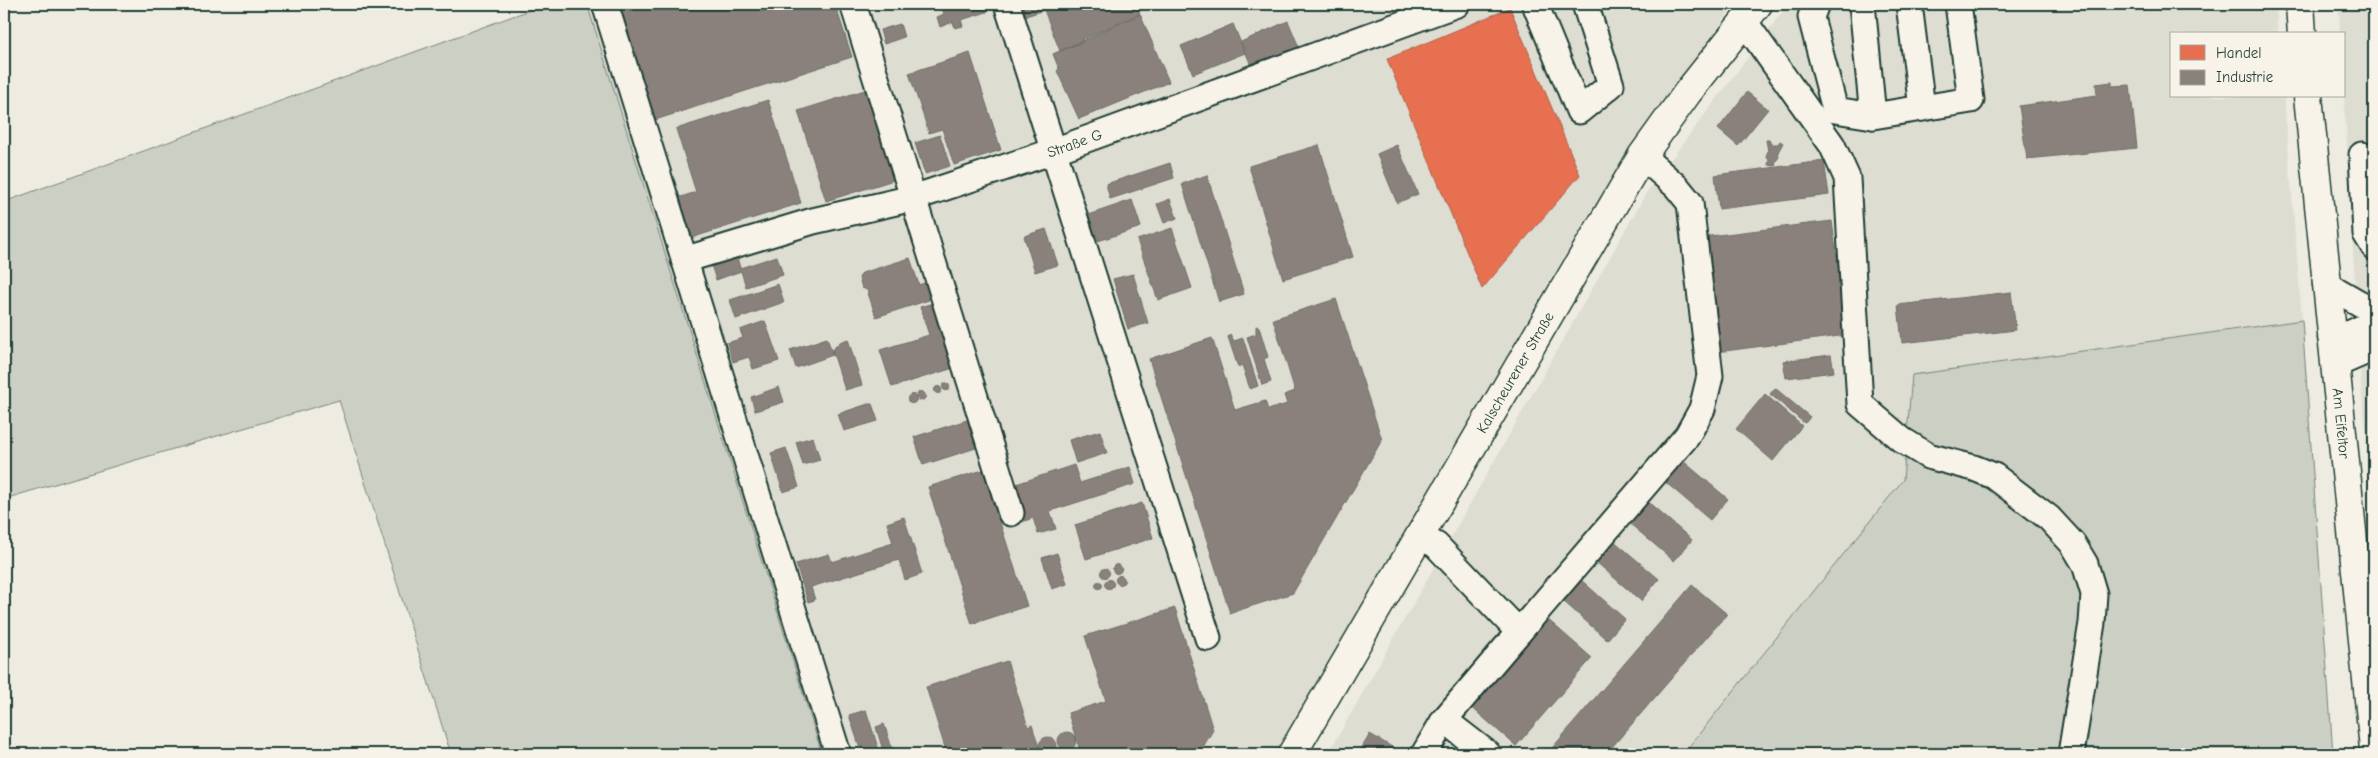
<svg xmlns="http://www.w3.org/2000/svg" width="2378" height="758" font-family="'Comic Neue',sans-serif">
<rect width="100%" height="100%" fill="#eeece1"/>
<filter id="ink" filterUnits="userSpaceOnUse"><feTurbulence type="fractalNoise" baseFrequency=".02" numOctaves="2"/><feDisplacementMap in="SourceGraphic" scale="10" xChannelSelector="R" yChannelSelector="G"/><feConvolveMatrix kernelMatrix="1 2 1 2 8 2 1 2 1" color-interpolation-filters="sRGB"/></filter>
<g filter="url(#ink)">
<path fill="#ddddd2" d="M 587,4 L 1734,4 L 1564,257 L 1275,754 L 822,754 Z
M 1788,4 L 2276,4 L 2278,34 L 2172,34 L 2172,96 L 2284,96 L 2302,320 L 1912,375 L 1903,480 L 1683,754 L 1328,754 L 1648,190 Z
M 2339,4 L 2374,4 L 2374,506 L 2361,385 L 2344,96 L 2344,34 L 2340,34 Z"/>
<path fill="#cccfc4" stroke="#76867c" d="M 546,4 L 587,4 L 822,754 L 451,754 L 339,400 L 4,499 L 4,202 Z
M 2302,320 L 2333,754 L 1683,754 L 1903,480 L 1912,375 Z"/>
<path fill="#e76f51" stroke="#ab6048" d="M 1510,8 L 1580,175 L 1482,289 L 1387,59 Z"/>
<path fill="#8a817c" stroke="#6a6d66" d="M 618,4 L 835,4 L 852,57 L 655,120 Z
M 944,4 L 985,4 L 987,12 L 961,20 L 963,26 L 955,28 L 953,22 L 940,27 L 937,17 L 944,14 L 941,5 Z
M 1023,4 L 1136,4 L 1140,14 L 1082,39 L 1083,42 L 1060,51 L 1044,10 L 1026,16 Z
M 1140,14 L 1169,82 L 1079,119 L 1057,71 L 1059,69 L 1053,54 Z
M 1288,21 L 1301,52 L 1254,72 L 1241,42 Z
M 900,24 L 904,37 L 884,44 L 880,30 Z
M 1233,24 L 1245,53 L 1193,74 L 1181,46 Z
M 970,53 L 1001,150 L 954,165 L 942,129 L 929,133 L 909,73 Z
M 2112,82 L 2112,86 L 2130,85 L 2137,148 L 2027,159 L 2019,106 L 2097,95 L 2096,84 Z
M 868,89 L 897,179 L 826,201 L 798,111 Z
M 1747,92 L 1768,109 L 1738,146 L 1718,129 Z
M 768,100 L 801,203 L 691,238 L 678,198 L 696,192 L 676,129 Z
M 940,135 L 950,166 L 925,174 L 915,143 Z
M 1766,140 L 1769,140 L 1771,144 L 1778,144 L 1780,141 L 1783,143 L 1778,152 L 1779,157 L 1776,161 L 1775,166 L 1768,165 L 1769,160 L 1766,156 L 1768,151 Z
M 1319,145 L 1353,257 L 1283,279 L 1249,166 Z
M 1397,145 L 1418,194 L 1397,203 L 1377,154 Z
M 1824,161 L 1829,195 L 1719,209 L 1715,175 Z
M 1170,163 L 1174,178 L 1110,199 L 1106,184 Z
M 1207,175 L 1244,294 L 1219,302 L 1182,184 Z
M 1170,199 L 1177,218 L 1164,223 L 1157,204 Z
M 1132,200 L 1141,227 L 1098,241 L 1088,215 Z
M 1832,221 L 1847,335 L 1717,352 L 1702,237 Z
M 1172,228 L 1192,288 L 1158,300 L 1137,240 Z
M 1046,229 L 1058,265 L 1035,272 L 1024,236 Z
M 736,254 L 740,268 L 777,256 L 783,275 L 746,287 L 741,271 L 716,280 L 710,262 Z
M 910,258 L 919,285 L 924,283 L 929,300 L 876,317 L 867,290 L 862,288 L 859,278 L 862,273 Z
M 1133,274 L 1148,323 L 1128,329 L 1113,279 Z
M 778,284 L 784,302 L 736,319 L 730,300 Z
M 2011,292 L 2016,330 L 1902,343 L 1898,305 Z
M 1336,299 L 1382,440 L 1293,593 L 1230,613 L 1149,359 L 1212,338 L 1235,410 L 1265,401 L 1268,410 L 1287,404 L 1284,395 L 1295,391 L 1273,319 Z
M 936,302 L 957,367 L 892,387 L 880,350 L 929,335 L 920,307 Z
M 765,321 L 779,361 L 753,369 L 749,357 L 733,362 L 727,343 L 743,338 L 740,330 Z
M 1256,326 L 1259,327 L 1268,357 L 1264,359 L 1271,382 L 1262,385 L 1247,337 L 1256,334 Z
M 1230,334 L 1234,341 L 1243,338 L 1258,386 L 1250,389 L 1242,365 L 1238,367 L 1228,337 Z
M 827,338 L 833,355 L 796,368 L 790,350 Z
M 848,339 L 862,385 L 845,390 L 832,350 L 840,342 Z
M 1831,355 L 1834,372 L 1786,378 L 1783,361 Z
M942.5 387a3.5 3.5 0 1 1 7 0a3.5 3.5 0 1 1-7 0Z
M934.5 390a3.5 3.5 0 1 1 7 0a3.5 3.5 0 1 1-7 0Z
M 779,387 L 784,402 L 755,411 L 751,397 Z
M 1775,388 L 1810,417 L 1806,422 L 1804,423 L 1770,394 Z
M916.5 396a4.5 4.5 0 1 1 9 0a4.5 4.5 0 1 1-9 0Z
M 1765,394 L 1802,426 L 1773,461 L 1736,429 Z
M907.5 399a4.5 4.5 0 1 1 9 0a4.5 4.5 0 1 1-9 0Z
M 868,404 L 872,404 L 878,421 L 844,431 L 838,414 Z
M 967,420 L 976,448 L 923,465 L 914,437 Z
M 1100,431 L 1107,453 L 1076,463 L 1069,440 Z
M 813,437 L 820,460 L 803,465 L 796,442 Z
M 786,448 L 799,487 L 783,492 L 771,453 Z
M 1682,460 L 1728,499 L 1710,520 L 1664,481 Z
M 1074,465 L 1080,483 L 1130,467 L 1135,484 L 1050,511 L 1056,529 L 1038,534 L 1033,518 L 1022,522 L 1010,486 Z
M 983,470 L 1027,606 L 972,624 L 928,487 Z
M 1647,501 L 1692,540 L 1674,561 L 1628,522 Z
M 1142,503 L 1153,538 L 1086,559 L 1075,525 Z
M 904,517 L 922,574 L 905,580 L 899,560 L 811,587 L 815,600 L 808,602 L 796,564 L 829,554 L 832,562 L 893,543 L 887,523 Z
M 1613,540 L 1659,579 L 1641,601 L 1595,561 Z
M 1057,553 L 1067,584 L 1052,589 L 1042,558 Z
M1112.5 569a4.5 4.5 0 1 1 9 0a4.5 4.5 0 1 1-9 0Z
M1100.5 573a4.5 4.5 0 1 1 9 0a4.5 4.5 0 1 1-9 0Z
M1115.5 580a4.5 4.5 0 1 1 9 0a4.5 4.5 0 1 1-9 0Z
M 1580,579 L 1625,619 L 1607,640 L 1562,600 Z
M1104.5 584a4.5 4.5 0 1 1 9 0a4.5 4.5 0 1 1-9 0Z
M1095.5 585a3.5 3.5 0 1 1 7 0a3.5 3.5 0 1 1-7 0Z
M 1692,585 L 1727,614 L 1606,754 L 1547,754 Z
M 1175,608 L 1213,730 L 1199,754 L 1081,754 L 1068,713 L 1106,701 L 1085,636 Z
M 1546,618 L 1592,658 L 1516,746 L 1470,706 Z
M 1007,661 L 1028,727 L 1032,725 L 1041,754 L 947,754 L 926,687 Z
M 866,710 L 880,754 L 862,754 L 849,715 Z
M 884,724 L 894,754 L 884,754 L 876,727 Z
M1058 741a9 9 0 1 1 18 0a9 9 0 1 1-18 0Z
M 1370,734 L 1392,747 L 1388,754 L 1358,754 Z
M1039 746a9 9 0 1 1 18 0a9 9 0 1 1-18 0Z
M 1072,751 L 1076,751 L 1080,754 L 1066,754 Z"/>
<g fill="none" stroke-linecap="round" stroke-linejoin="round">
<defs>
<g id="minor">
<path d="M 605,4 L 838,754"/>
<path d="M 853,4 L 1011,513"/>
<path d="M 1007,4 L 1208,638"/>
<path d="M 1535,4 L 1579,111 L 1611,85 L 1585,4"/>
<path d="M 1816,4 L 1811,17 L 1835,110 L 1873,116"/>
<path d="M 1862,4 L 1873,116 L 1971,100 L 1958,4"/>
<path d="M 1909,4 L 1922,108"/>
<path d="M 1744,21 L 1832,145 L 1847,178 L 1860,404 L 1902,440 L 1928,456 L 1974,468 L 1994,476 L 2049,518 L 2073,544 L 2085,564 L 2094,594 L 2092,623 L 2071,754"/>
<path d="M 2362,155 L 2366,234 L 2374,247"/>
<path id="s1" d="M 684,260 L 813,221 L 913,198 L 1054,151 L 1457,4"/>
<path d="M 2326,284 L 2361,304 L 2374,309"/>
<path d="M 2331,338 L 2351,333 L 2374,322"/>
<path d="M 2335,365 L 2374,348"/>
<path d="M 1419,536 L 1436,545 L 1519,632 L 1687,436 L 1702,409 L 1710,376 L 1690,203 L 1677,187 L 1642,156"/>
<path d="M 1444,720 L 1488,754"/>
<path d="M 1424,754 L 1444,720 L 1519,632"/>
</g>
<g id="major">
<path d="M 2300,4 L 2302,34"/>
<path id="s2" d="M 2308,96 L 2374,749"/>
<path id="s3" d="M 1292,754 L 1642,156 L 1688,92 L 1758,4"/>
</g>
</defs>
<use href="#minor" stroke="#1f3d34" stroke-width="29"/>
<use href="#major" stroke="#1f3d34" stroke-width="31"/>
<use href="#minor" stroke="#f7f3e8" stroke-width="25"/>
<use href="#major" stroke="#f7f3e8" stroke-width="28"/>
</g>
</g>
<g text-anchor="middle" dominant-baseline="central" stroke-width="5" stroke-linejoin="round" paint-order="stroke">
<g font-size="15" fill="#1f3d34" stroke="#f7f3e8">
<text stroke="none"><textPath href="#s1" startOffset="408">Straße G</textPath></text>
<text stroke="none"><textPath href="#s3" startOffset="442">Kalscheurener Straße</textPath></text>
<text stroke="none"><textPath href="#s2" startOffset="329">Am Eifeltor</textPath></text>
</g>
</g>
<rect width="2378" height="758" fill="none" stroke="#f7f3e8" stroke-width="20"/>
<rect x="10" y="10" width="2358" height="738" fill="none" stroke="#1f3d34" stroke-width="2" filter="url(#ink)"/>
<rect x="2170" y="32" width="175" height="65" fill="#f7f3e8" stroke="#a1aaa0"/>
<rect x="2180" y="45" width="25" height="15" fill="#e76f51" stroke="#a1aaa0"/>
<text x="2216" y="58" font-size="15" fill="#1f3d34">Handel</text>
<rect x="2180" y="70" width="25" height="15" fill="#8a817c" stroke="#a1aaa0"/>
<text x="2216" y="82" font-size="15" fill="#1f3d34">Industrie</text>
</svg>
